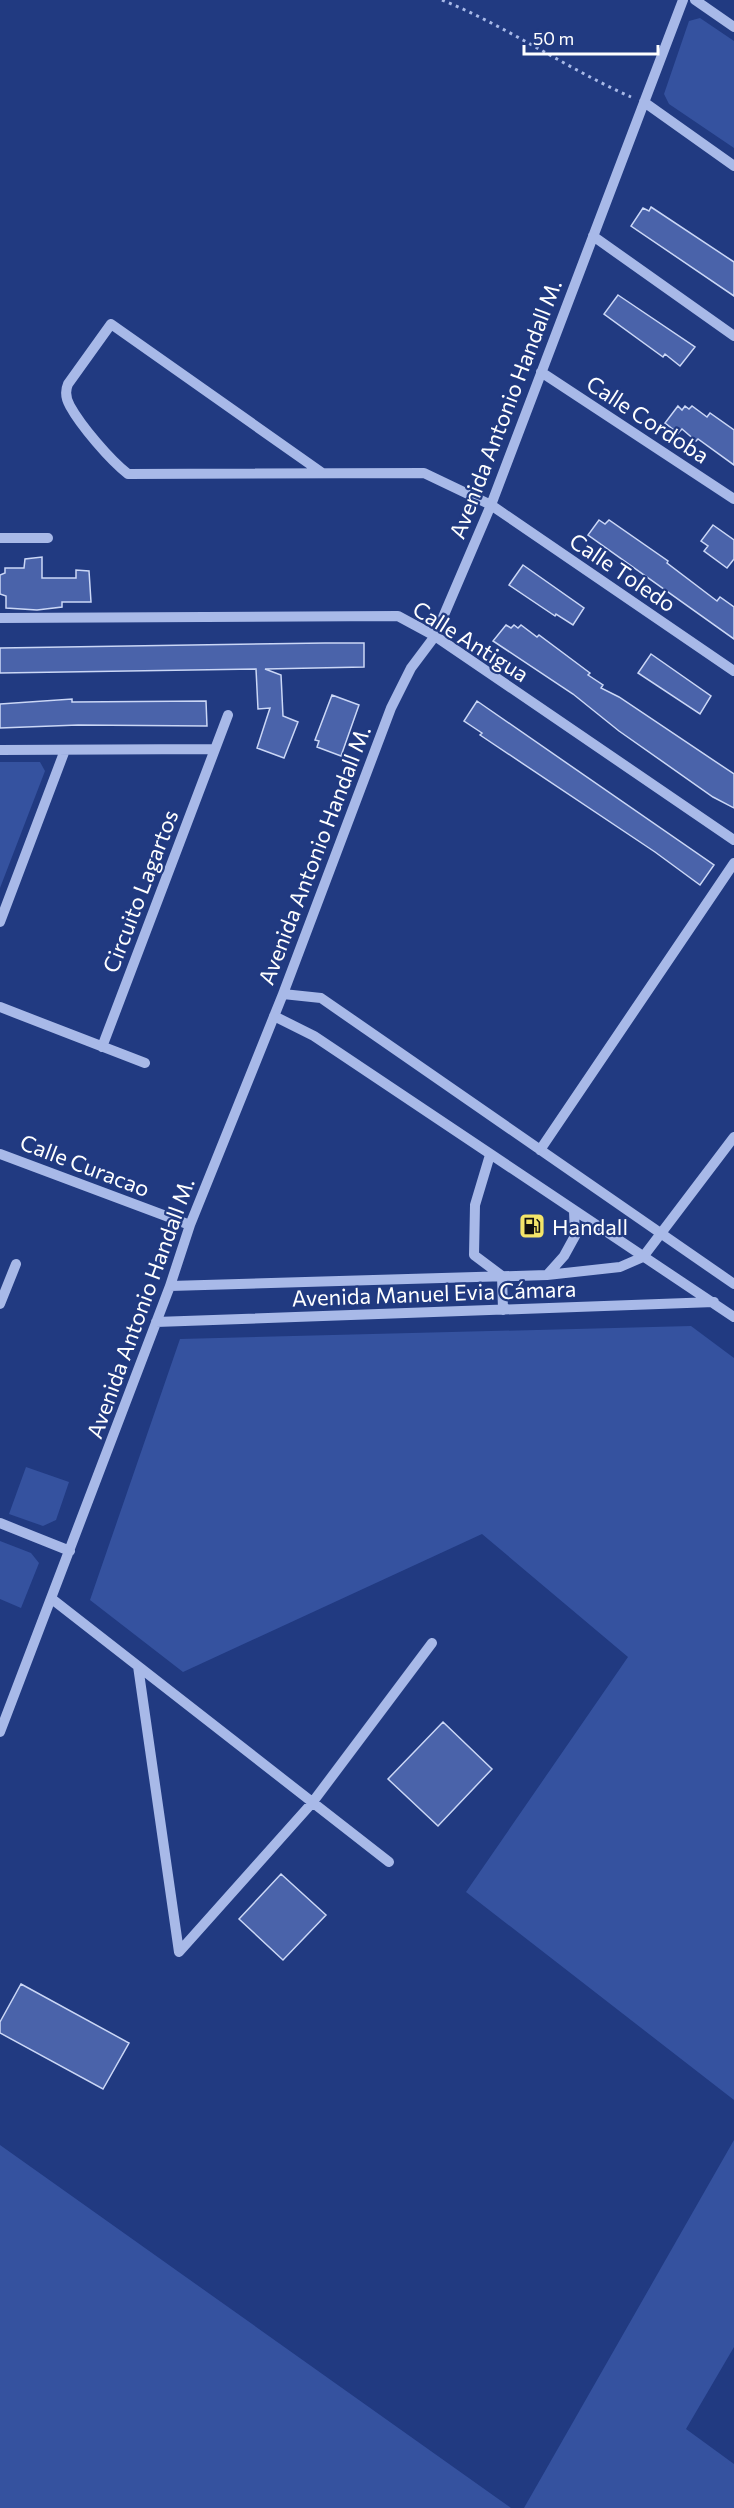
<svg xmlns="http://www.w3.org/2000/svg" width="734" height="2508" font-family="Commissioner,sans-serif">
<rect width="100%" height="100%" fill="#213a81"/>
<path fill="#35529f" d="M 700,18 L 734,41 L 734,148 L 669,104 L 664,94 L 689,21 Z
M 0,762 L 40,762 L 45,771 L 0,888 Z
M 691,1326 L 734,1358 L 734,2100 L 466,1892 L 628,1657 L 482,1534 L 183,1672 L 90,1600 L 180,1339 Z
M 26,1467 L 69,1482 L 56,1520 L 43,1526 L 9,1514 Z
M 0,1541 L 31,1553 L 39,1563 L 21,1608 L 0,1599 Z
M 734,2140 L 734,2347 L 686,2429 L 734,2464 L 734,2508 L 524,2508 Z
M 0,2145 L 511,2508 L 0,2508 Z"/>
<path fill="#4a63aa" stroke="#cbd7f6" stroke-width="1.5" d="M 651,207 L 734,262 L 734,296 L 631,226 L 643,208 L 649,211 Z
M 618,295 L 695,347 L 680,366 L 665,354 L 663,357 L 604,314 Z
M 678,406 L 682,410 L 685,406 L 689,409 L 692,406 L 707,417 L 710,413 L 734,430 L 734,465 L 698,439 L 696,441 L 682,429 L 678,433 L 665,423 Z
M 599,520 L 605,524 L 609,520 L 668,561 L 667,563 L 717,601 L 720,597 L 734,607 L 734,639 L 588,535 Z
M 713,525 L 734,540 L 734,559 L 727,568 L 704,551 L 708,546 L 701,541 Z
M 42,557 L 42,578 L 76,578 L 76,570 L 89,571 L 91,602 L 62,602 L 62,607 L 37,610 L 6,608 L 6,596 L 0,594 L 0,575 L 5,573 L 5,568 L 24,568 L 25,559 Z
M 523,565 L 584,608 L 573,625 L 556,614 L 555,616 L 509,585 Z
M 506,625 L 511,628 L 514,625 L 518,628 L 521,625 L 537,637 L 539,635 L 590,673 L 588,675 L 603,685 L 601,688 L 619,697 L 734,774 L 734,808 L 713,797 L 619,731 L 573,694 L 493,641 Z
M 325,643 L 364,643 L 364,667 L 265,669 L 281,675 L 283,716 L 298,722 L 284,758 L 257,748 L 270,708 L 258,709 L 256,669 L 0,673 L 0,648 Z
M 651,654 L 711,696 L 700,714 L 638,673 Z
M 332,695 L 359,705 L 341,756 L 317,747 L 319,741 L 315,740 Z
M 72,699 L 72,702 L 206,701 L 207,726 L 78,725 L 0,728 L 0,704 Z
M 477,701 L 714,865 L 700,885 L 655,852 L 480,735 L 482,733 L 464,721 Z
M 443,1722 L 492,1769 L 438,1826 L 388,1779 Z
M 281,1874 L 326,1915 L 283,1960 L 239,1919 Z
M 21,1984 L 129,2043 L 103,2089 L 0,2033 L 0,2022 Z"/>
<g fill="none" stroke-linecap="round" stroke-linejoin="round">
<path stroke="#a8b9e8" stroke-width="3" stroke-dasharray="3 4.5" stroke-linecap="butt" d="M 442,0 C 508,27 566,68 631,97"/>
<path stroke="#a8b9e8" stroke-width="10" d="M 695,0 L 734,27
M 644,102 L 734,166
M 593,236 L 734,336
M 541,372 L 734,499
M 321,472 L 111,324 L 68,384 C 65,391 66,399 70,406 C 81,426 110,460 128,474 L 424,473 L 491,505 L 734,671
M 0,538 L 48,538
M 0,618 L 398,616 L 435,636 L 734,840
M 0,750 L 215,749
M 0,922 L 65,750
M 283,994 L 321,998 L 734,1284
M 0,1007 L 145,1063
M 274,1016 L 314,1036 L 734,1317
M 102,1047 L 228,715
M 540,1150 L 734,863
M 0,1154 L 190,1225
M 490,1155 L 475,1205 L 474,1255 L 502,1276 L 503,1310
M 547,1275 L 564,1256 L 575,1236 L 574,1211
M 170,1286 L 547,1275 L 620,1267 L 643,1257 L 734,1137
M 0,1304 L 16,1264
M 156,1322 L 714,1302
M 0,1523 L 70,1551
M 52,1599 L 389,1862
M 138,1666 L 179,1952 L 312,1803 L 432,1643
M 0,1732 L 170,1286 L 190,1225 L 283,994 L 391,708 L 411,668 L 435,636 L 491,505 L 683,0"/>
</g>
<defs>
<symbol id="fuel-square" viewBox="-11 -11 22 22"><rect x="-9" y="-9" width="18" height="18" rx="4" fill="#f4e569" stroke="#213a81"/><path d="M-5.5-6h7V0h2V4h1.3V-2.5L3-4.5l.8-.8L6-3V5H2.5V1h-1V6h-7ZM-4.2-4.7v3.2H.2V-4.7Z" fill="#111"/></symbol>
</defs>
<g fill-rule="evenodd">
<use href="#fuel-square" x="517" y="1211" width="30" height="30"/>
</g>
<g text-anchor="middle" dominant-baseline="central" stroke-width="4.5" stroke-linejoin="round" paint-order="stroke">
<g font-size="22" fill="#fff" stroke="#213a81">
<text transform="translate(505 409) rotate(-69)">Avenida Antonio Handall M.</text>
<text transform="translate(648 419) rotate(33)">Calle Cordoba</text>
<text transform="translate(623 572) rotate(34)">Calle Toledo</text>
<text transform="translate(471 641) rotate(32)">Calle Antigua</text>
<text transform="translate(314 855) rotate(-69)">Avenida Antonio Handall M.</text>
<text transform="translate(140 891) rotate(-69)">Circuito Lagartos</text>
<text transform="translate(85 1165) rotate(21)">Calle Curacao</text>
<text transform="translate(434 1293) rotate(-2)">Avenida Manuel Evia Cámara</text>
<text transform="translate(140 1308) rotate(-70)">Avenida Antonio Handall M.</text>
</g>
<g font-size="22" fill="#fff" stroke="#213a81" text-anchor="start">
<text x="552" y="1226">Handall</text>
</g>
</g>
<path d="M524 45v9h134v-9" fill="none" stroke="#ffffff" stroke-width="3"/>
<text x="533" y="45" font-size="18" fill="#ffffff" stroke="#213a81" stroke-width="4.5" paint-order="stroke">50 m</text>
</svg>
